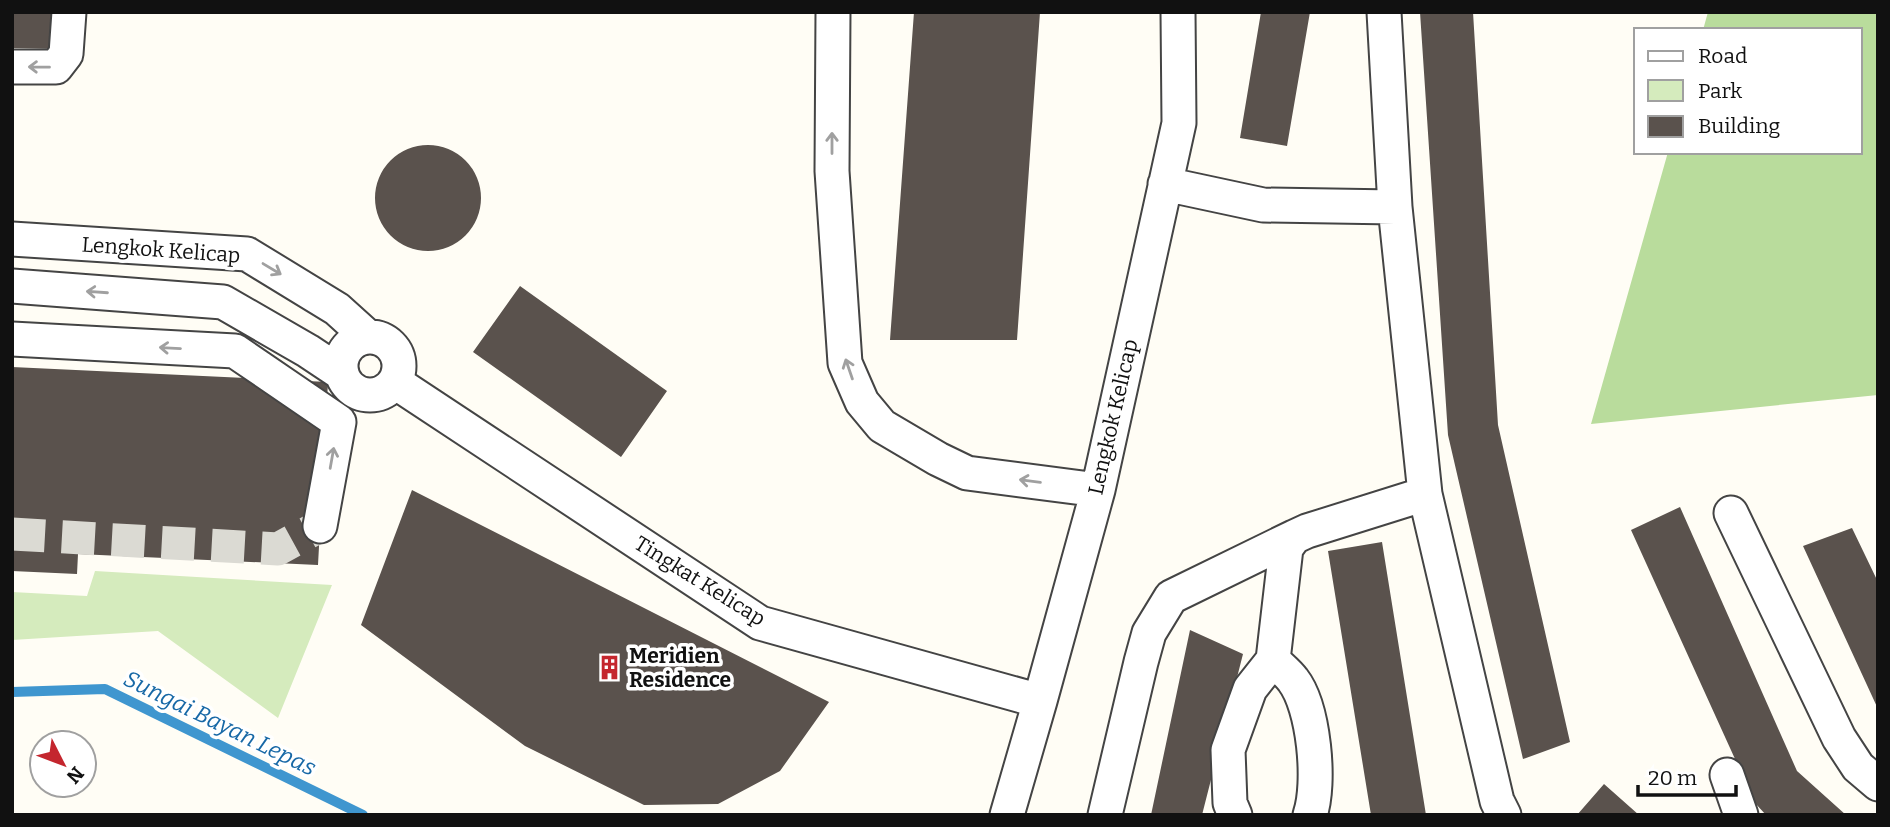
<svg xmlns="http://www.w3.org/2000/svg" width="1890" height="827" font-family="Bitter,serif">
<rect width="100%" height="100%" fill="#fffdf5"/>
<path fill="#d5ebbd" d="M 95,571 L 332,585 L 278,718 L 158,631 L 12,640 L 12,592 L 87,596 Z"/>
<path fill="#b9dc9c" d="M 1708,12 L 1878,12 L 1878,395 L 1591,424 L 1668,152 L 1860,152 L 1860,30 L 1703,30 Z"/>
<g fill="none" stroke-linecap="round" stroke-linejoin="round">
<path stroke="#3f96cf" stroke-width="10" d="M 12,692 L 105,689 L 363,815"/>
</g>
<path fill="#5a524d" d="M 12,12 L 57,12 L 56,49 L 12,48 Z
M 914,12 L 1040,12 L 1017,340 L 890,340 Z
M 1261,12 L 1310,12 L 1287,146 L 1240,138 Z
M 1420,12 L 1473,12 L 1498,425 L 1570,742 L 1523,759 L 1448,435 Z
M375 198a53 53 0 1 1 106 0a53 53 0 1 1-106 0Z
M 520,286 L 667,391 L 621,457 L 473,352 Z
M 12,367 L 328,382 L 318,565 L 78,554 L 77,574 L 12,571 Z
M 412,490 L 829,702 L 780,771 L 718,804 L 644,805 L 525,746 L 361,625 Z
M 1680,507 L 1797,771 L 1846,815 L 1766,815 L 1755,803 L 1631,530 Z
M 1852,528 L 1878,582 L 1878,709 L 1803,546 Z
M 1382,542 L 1426,815 L 1371,815 L 1328,551 Z
M 1190,630 L 1243,654 L 1202,815 L 1151,815 Z
M 1604,784 L 1639,815 L 1577,815 Z"/>
<g fill="none" stroke-linecap="round" stroke-linejoin="round">
<path stroke="#dbdad3" stroke-width="33" stroke-dasharray="33 17" stroke-linecap="butt" d="M 12,534 L 278,549 L 320,526"/>
<defs>
<path id="minor" d="M 833,12 L 832,171 L 845,363 L 862,402 L 882,426 L 938,459 L 967,473 L 1098,490
M 1384,12 L 1395,207 L 1425,494 L 1497,801 L 1504,815
M 12,67 L 56,67 L 66,54 L 69,12
M 1165,184 L 1263,205 L 1395,207
M 12,239 L 247,254 L 337,309 L 368,337
M 12,286 L 223,302 L 308,351 L 341,373
M341 366a29 29 0 1 1 58 0a29 29 0 1 1-58 0Z
M 12,339 L 235,351 L 339,422 L 320,526
M 395,382 L 760,623 L 1040,701
M 1731,513 L 1839,738 L 1858,767 L 1878,784
M 1273,660 C 1280,667 1288,673 1293,680 C 1314,707 1321,783 1310,815
M 1727,775 L 1741,815
M 1007,815 L 1040,701 L 1098,490 L 1179,123 L 1178,12
M 1105,815 L 1141,662 L 1149,633 L 1171,597 L 1294,537
M 1235,815 L 1230,803 L 1228,750 L 1250,689 L 1273,660 L 1286,548 L 1294,537 L 1307,531 L 1425,494"/>
</defs>
<use href="#minor" stroke="#444" stroke-width="37"/>
<use href="#minor" stroke="#fff" stroke-width="33"/>
</g>
<defs><path id="oneway-shaft" d="M-6 0H5M1.5-3L5.5 0L1.5 3" fill="none" stroke-width="1.6" stroke-linecap="round" stroke-linejoin="round" transform="scale(1.75)"/></defs>
<g stroke="#a0a0a0">
<use href="#oneway-shaft" transform="translate(39 67) rotate(-179)"/>
<use href="#oneway-shaft" transform="translate(832 143) rotate(-90)"/>
<use href="#oneway-shaft" transform="translate(272 269) rotate(31)"/>
<use href="#oneway-shaft" transform="translate(97 292) rotate(-176)"/>
<use href="#oneway-shaft" transform="translate(170 348) rotate(-177)"/>
<use href="#oneway-shaft" transform="translate(849 369) rotate(-109)"/>
<use href="#oneway-shaft" transform="translate(332 458) rotate(-80)"/>
<use href="#oneway-shaft" transform="translate(1030 481) rotate(-173)"/>
</g>
<defs>
<symbol id="building-bare" viewBox="-9 -9 18 18"><path d="M-4-6H4V6H1V3H-1V6H-4ZM-2.5-4.3h1.7v1.8h-1.7ZM.8-4.3h1.7v1.8H.8ZM-2.5-1h1.7V.8h-1.7ZM.8-1h1.7V.8H.8Z" fill="#c4262e" stroke="#fff" stroke-width="2.5" paint-order="stroke"/></symbol>
</defs>
<g fill-rule="evenodd">
<use href="#building-bare" x="592" y="650" width="35" height="35"/>
</g>
<g text-anchor="middle" dominant-baseline="central" stroke-width="7" stroke-linejoin="round" paint-order="stroke">
<g font-size="21" fill="#111" stroke="#fff">
<text transform="translate(161 250) rotate(4)">Lengkok Kelicap</text>
<text transform="translate(1113 417) rotate(-77)">Lengkok Kelicap</text>
<text transform="translate(700 581) rotate(32)">Tingkat Kelicap</text>
</g>
<g font-size="21" font-weight="bold" fill="#111" stroke="#fff" text-anchor="start">
<text x="629" y="656">Meridien<tspan x="629" dy="24">Residence</tspan></text>
</g>
<g font-size="23" font-style="italic" fill="#1768a6" stroke="#fff">
<text transform="translate(220 723) rotate(26)">Sungai Bayan Lepas</text>
</g>
</g>
<rect width="1890" height="827" fill="none" stroke="#111111" stroke-width="28"/>
<rect x="1634" y="28" width="228" height="126" fill="#ffffff" stroke="#a0a0a0" stroke-width="2"/>
<rect x="1648" y="51" width="35" height="10" fill="#ffffff" stroke="#a0a0a0" stroke-width="2"/>
<text x="1698" y="63" font-size="21" fill="#111111">Road</text>
<rect x="1648" y="80" width="35" height="21" fill="#d5ebbd" stroke="#a0a0a0" stroke-width="2"/>
<text x="1698" y="98" font-size="21" fill="#111111">Park</text>
<rect x="1648" y="116" width="35" height="21" fill="#5a524d" stroke="#a0a0a0" stroke-width="2"/>
<text x="1698" y="133" font-size="21" fill="#111111">Building</text>
<g transform="translate(63 764) rotate(132)"><circle r="33" fill="#ffffff" stroke="#a0a0a0" stroke-width="2"/>
<path d="M0-5L12 26L0 18L-12 26Z" fill="#c4262e"/>
<text y="-10" font-size="19" font-weight="bold" text-anchor="middle" fill="#111111">N</text>
</g>
<path d="M1638 785v10h98v-10" fill="none" stroke="#111111" stroke-width="3.5"/>
<text x="1648" y="785" font-size="21" fill="#111111" stroke="#ffffff" stroke-width="5" paint-order="stroke">20 m</text>
</svg>
